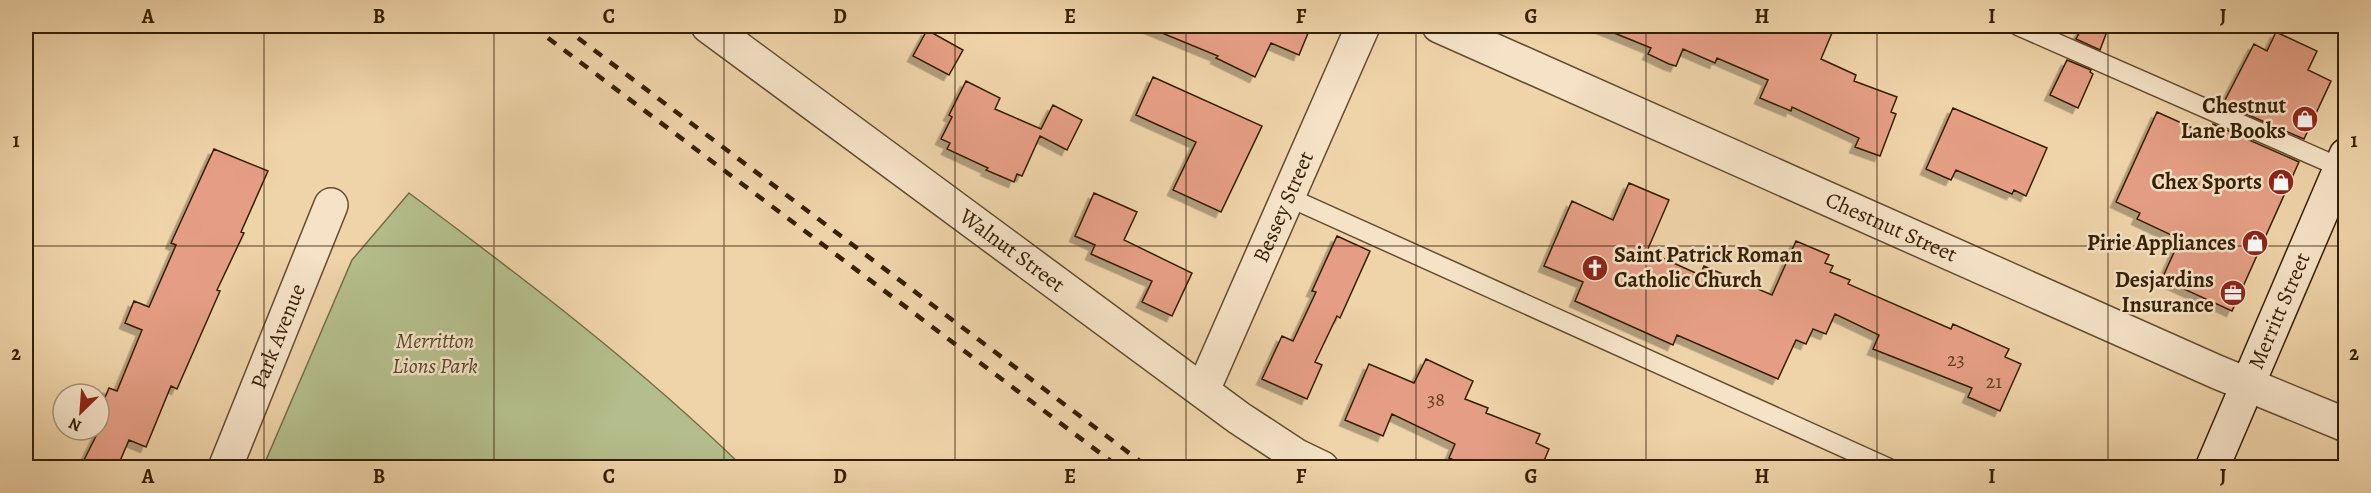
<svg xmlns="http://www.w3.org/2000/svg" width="2371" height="493" font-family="Alegreya,serif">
<defs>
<filter id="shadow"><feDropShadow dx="-5.5" dy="5.5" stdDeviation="0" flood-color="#0004"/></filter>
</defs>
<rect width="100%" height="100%" fill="#efd3a9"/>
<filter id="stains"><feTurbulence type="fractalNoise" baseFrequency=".00333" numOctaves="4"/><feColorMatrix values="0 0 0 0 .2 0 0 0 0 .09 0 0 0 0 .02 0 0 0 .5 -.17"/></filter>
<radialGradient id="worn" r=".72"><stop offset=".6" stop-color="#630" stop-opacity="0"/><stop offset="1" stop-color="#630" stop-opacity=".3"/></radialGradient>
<path fill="#b4be8c" stroke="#756e48" stroke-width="1.5" d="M 409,193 C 526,280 639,366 743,467 L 263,467 L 352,260 Z"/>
<path fill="#e59e85" stroke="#361f05" stroke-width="1.5" filter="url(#shadow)" d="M 1145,26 L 1311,26 L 1299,55 L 1271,43 L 1255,77 L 1216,58 L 1218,56 Z
M 1597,26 L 1816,26 L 1832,33 L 1821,59 L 1856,75 L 1854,81 L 1897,97 L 1891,112 L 1896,114 L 1880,156 L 1855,147 L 1859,138 L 1792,107 L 1791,111 L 1760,98 L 1768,80 L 1717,58 L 1715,63 L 1683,49 L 1676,66 L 1669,64 L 1648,54 L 1651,48 Z
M 2083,26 L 2109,26 L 2100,50 L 2076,39 Z
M 927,30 L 963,50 L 949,75 L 913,56 Z
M 2276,32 L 2317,51 L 2308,70 L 2331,81 L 2304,139 L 2223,104 L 2254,44 L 2267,51 Z
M 2067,60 L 2091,70 L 2090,72 L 2093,74 L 2078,108 L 2050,95 Z
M 1153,77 L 1262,126 L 1221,212 L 1173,190 L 1196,142 L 1136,115 Z
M 966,81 L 1000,98 L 995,109 L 1041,129 L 1053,105 L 1082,120 L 1067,150 L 1040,136 L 1022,176 L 1017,174 L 1014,182 L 986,170 L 988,168 L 947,149 L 950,143 L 941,139 L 952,117 L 949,115 Z
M 1953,108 L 2047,148 L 2026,196 L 2014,190 L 2012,194 L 1956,170 L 1951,180 L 1926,169 Z
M 2157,112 L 2208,135 L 2213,124 L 2299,162 L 2232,311 L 2162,279 L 2180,239 L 2137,219 L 2140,213 L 2116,202 Z
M 214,149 L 268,171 L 241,232 L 244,233 L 217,290 L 220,291 L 177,389 L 171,386 L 146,447 L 129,440 L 117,468 L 80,468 L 99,430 L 99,412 L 109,388 L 117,391 L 142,330 L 125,323 L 134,301 L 149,307 L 176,245 L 171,243 Z
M 1629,183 L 1669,200 L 1647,251 L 1700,275 L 1704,266 L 1772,295 L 1796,241 L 1829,255 L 1825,263 L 1833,266 L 1830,272 L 1850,280 L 1848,284 L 1951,329 L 1953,324 L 2009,349 L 2005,357 L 2021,364 L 2000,411 L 1968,397 L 1972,388 L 1873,349 L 1879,335 L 1835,314 L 1826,334 L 1813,329 L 1806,344 L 1796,340 L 1778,379 L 1677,335 L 1673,345 L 1575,301 L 1583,282 L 1544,266 L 1572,201 L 1613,220 Z
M 1094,193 L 1137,212 L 1124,240 L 1192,273 L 1172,316 L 1142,302 L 1152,281 L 1091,254 L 1095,245 L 1075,236 Z
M 1337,236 L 1370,251 L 1340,318 L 1337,316 L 1315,362 L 1322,365 L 1307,399 L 1262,379 L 1282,336 L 1293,341 L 1316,292 L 1312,291 Z
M 1426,359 L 1473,381 L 1465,399 L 1488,408 L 1486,413 L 1540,434 L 1536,443 L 1549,449 L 1541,468 L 1473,468 L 1449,458 L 1455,444 L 1392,414 L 1383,436 L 1345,420 L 1369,364 L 1414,383 Z"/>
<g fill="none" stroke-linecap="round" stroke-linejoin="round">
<defs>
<path id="lane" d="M 2018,26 L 2346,170
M 1288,197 L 1889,468"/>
<g id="street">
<path id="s1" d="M 708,26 L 1239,418 L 1297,456 L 1322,468"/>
<path id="s2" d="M 1439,26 L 2217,372 L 2346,425"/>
<path id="s3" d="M 1203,390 L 1363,26"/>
<path id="s4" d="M 225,468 L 331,205"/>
</g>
<g id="secondary">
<path id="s5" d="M 2212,468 L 2346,155"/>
</g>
</defs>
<use href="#lane" stroke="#644c2e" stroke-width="21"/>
<use href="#street" stroke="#644c2e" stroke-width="36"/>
<use href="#secondary" stroke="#361f05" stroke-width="36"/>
<use href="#lane" stroke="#f5e2c7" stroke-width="18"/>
<use href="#street" stroke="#f5e2c7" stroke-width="33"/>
<use href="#secondary" stroke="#f5e2c7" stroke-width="33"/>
<path stroke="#361f05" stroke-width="4.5" stroke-dasharray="10 10" stroke-linecap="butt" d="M 532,26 L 1120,468
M 562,26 L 1149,468"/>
</g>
<path fill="none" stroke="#361f05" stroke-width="1.5" stroke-opacity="0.55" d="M 264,26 L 264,468M 494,26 L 494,468M 724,26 L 724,468M 955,26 L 955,468M 1186,26 L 1186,468M 1416,26 L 1416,468M 1646,26 L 1646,468M 1877,26 L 1877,468M 2108,26 L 2108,468M 26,246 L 2346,246"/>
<defs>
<symbol id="shop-disc" viewBox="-11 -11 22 22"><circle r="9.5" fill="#8f2418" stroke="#f5e2c7"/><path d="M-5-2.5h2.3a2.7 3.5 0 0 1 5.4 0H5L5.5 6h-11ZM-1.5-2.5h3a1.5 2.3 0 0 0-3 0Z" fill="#fff"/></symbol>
<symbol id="church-disc" viewBox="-11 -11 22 22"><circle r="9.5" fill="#8f2418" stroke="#f5e2c7"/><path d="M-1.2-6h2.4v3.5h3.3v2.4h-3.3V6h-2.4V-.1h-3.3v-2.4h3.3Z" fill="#fff"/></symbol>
<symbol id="office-disc" viewBox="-11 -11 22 22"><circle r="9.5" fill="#8f2418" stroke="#f5e2c7"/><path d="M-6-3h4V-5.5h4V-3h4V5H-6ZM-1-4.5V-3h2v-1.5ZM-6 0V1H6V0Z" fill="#fff"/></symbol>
</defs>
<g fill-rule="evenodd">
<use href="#shop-disc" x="2290" y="104" width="30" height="30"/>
<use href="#shop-disc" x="2266" y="167" width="30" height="30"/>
<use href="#shop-disc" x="2240" y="228" width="30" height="30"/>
<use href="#church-disc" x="1580" y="253" width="30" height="30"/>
<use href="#office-disc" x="2218" y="278" width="30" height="30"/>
</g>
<g text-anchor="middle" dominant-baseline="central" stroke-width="5" stroke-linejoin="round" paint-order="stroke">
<g font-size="20" fill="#623f25">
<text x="1956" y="359">23</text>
<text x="1994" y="381">21</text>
<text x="1436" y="399">38</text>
</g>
<g font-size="22" font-weight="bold" fill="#361f05" stroke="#f5e2c7" text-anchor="end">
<text x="2286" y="106">Chestnut<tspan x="2286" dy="25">Lane Books</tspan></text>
<text x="2262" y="182">Chex Sports</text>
<text x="2236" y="243">Pirie Appliances</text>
<text x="1614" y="255" text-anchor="start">Saint Patrick Roman<tspan x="1614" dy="25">Catholic Church</tspan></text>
<text x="2214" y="280">Desjardins<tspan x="2214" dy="25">Insurance</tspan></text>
</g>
<g font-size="22" fill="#361f05" stroke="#f5e2c7">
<text stroke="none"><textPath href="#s3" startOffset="200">Bessey Street</textPath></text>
<text stroke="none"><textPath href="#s2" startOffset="495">Chestnut Street</textPath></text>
<text stroke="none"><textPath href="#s1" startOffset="378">Walnut Street</textPath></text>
<text stroke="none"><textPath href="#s5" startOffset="171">Merritt Street</textPath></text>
<text stroke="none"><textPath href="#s4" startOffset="142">Park Avenue</textPath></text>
</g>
<g font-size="22" font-style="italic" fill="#564727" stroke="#f5e2c7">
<text x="435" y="341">Merritton<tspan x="435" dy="25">Lions Park</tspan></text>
</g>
</g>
<rect width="2371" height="493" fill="none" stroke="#efd3a9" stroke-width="66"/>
<g transform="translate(81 412) rotate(205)"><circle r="28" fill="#f5e2c7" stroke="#a99479" stroke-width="1.5"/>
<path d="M0-4.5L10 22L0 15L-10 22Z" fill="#8f2418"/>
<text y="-9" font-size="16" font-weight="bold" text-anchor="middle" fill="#361f05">N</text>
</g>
<rect x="33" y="33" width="2305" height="427" fill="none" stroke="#361f05" stroke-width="2"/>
<g font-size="20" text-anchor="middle" font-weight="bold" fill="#361f05">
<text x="148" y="23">A</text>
<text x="379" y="23">B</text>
<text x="609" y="23">C</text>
<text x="840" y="23">D</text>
<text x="1070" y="23">E</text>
<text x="1301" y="23">F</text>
<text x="1531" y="23">G</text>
<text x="1762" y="23">H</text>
<text x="1992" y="23">I</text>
<text x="2223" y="23">J</text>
<text x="16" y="147">1</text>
<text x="2354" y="147">1</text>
<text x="16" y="360">2</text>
<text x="2354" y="360">2</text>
<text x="148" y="483">A</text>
<text x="379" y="483">B</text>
<text x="609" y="483">C</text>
<text x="840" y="483">D</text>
<text x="1070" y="483">E</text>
<text x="1301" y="483">F</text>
<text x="1531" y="483">G</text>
<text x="1762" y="483">H</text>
<text x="1992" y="483">I</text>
<text x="2223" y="483">J</text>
</g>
<rect width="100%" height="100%" filter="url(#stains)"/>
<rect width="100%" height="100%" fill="url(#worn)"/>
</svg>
